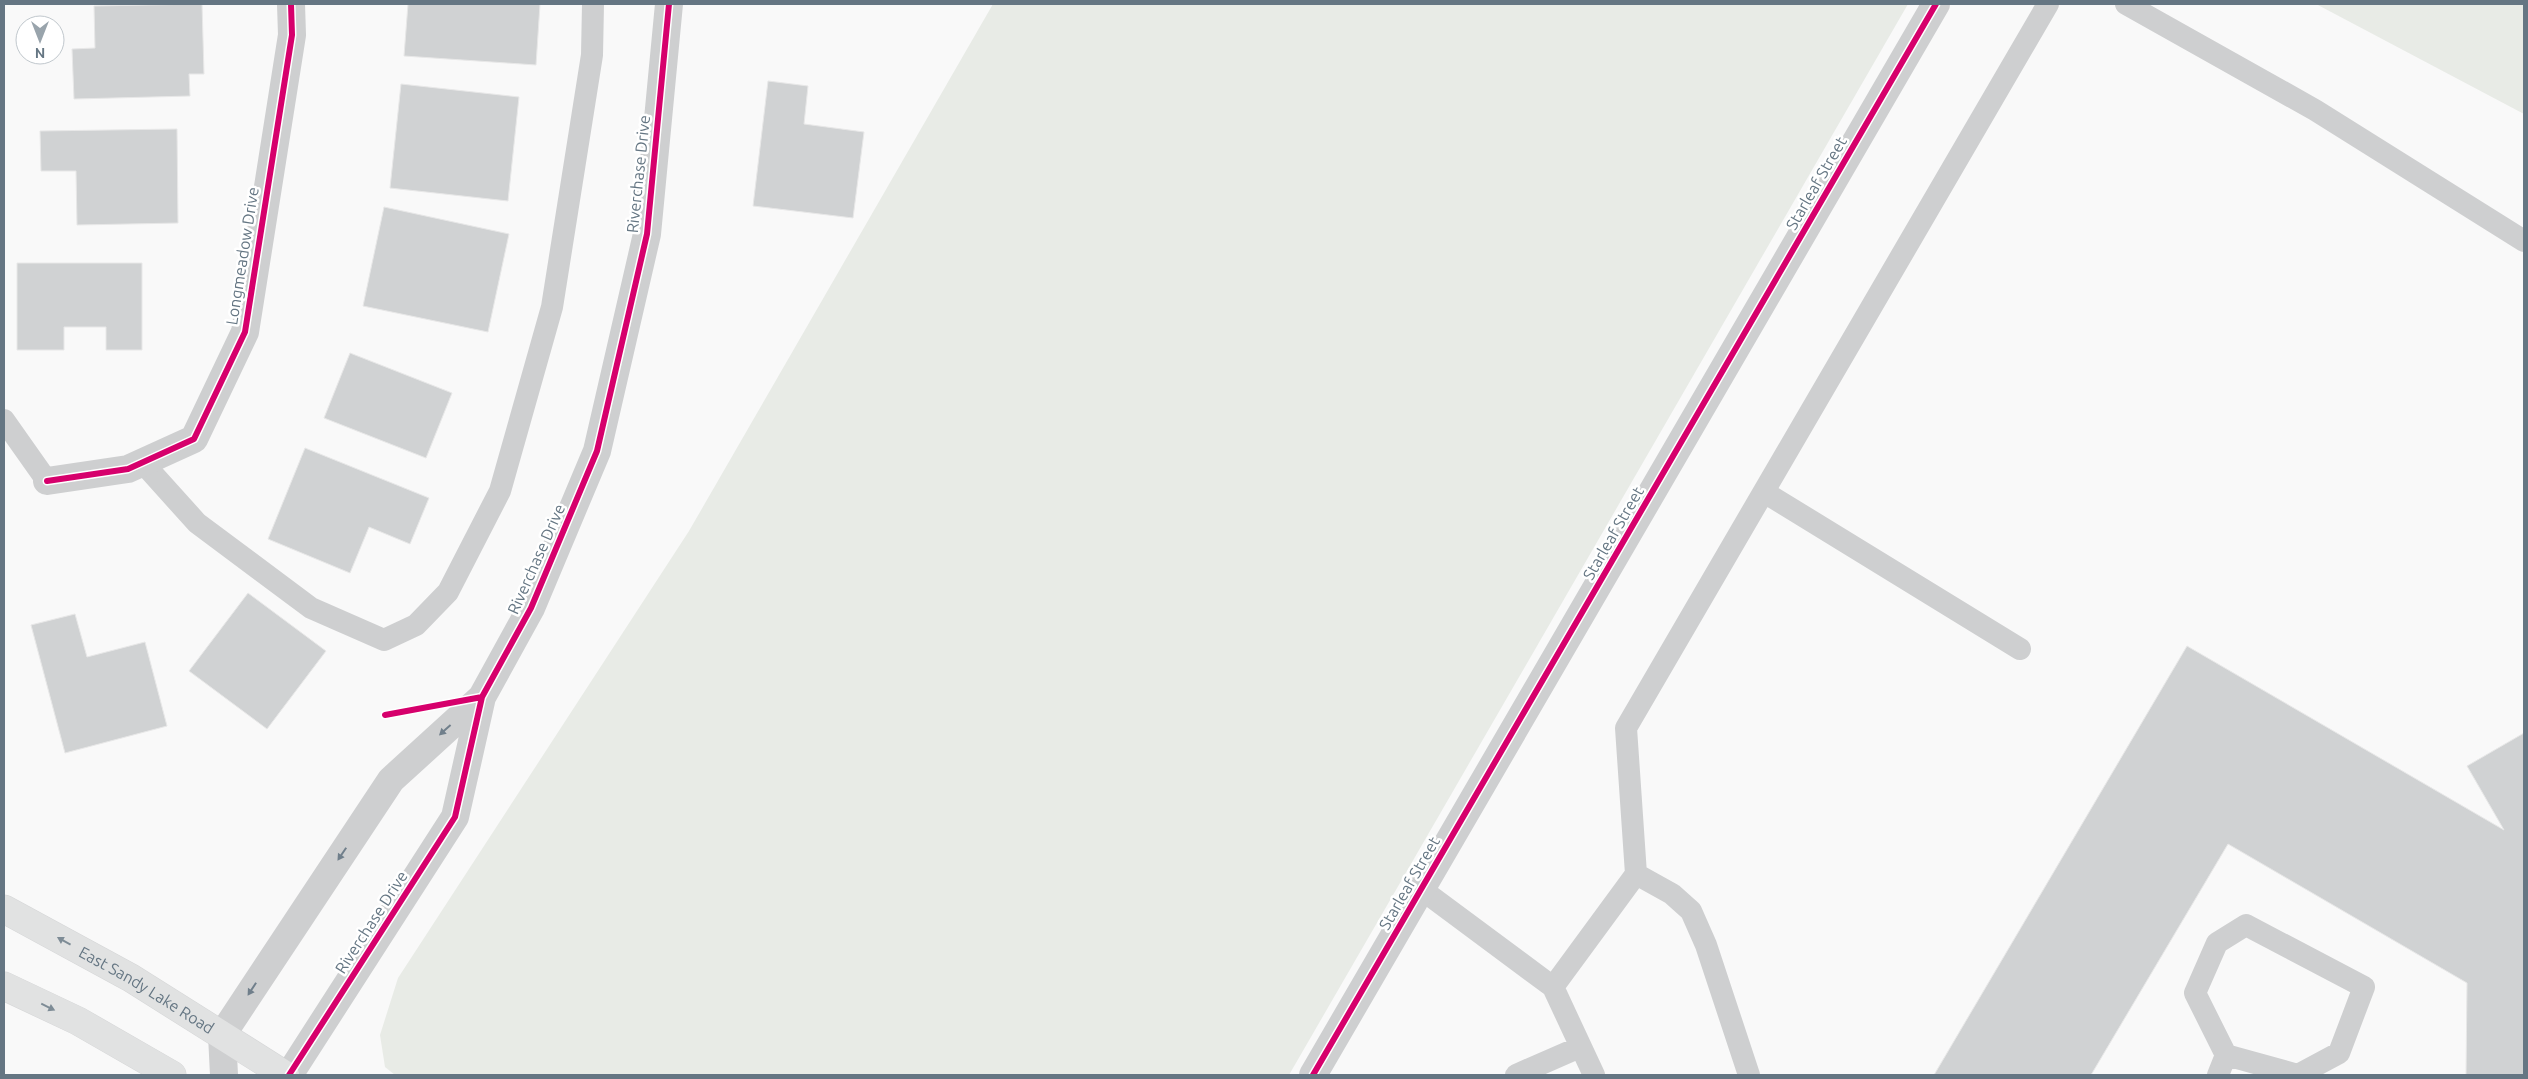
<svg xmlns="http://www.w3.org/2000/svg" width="2528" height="1079" font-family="Ubuntu,sans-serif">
<rect width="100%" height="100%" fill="#f9f9f9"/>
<path fill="#e8ebe6" d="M 993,4 L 1908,4 L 1289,1075 L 395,1075 L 385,1067 L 380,1035 L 398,978 L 689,531 Z
M 2316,4 L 2524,4 L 2524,114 Z"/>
<path fill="#d0d2d3" stroke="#e8e8e8" d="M 202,4 L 204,74 L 189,74 L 190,96 L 74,99 L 72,49 L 95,48 L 94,6 Z
M 408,4 L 540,4 L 536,65 L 404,56 Z
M 768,81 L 808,86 L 804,124 L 864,132 L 853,218 L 753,206 Z
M 401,84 L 519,97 L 508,201 L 390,188 Z
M 177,129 L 178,223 L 77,225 L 76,171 L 41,171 L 40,131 Z
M 384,207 L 509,234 L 488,332 L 363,306 Z
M 17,263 L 142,263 L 142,350 L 106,350 L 106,327 L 64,327 L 64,350 L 17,350 Z
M 350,353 L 452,393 L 426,458 L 324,418 Z
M 305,448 L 429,498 L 410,544 L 369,527 L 350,573 L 268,539 Z
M 248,593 L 326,651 L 267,729 L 189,671 Z
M 75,614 L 87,657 L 145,642 L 167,726 L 65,753 L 31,625 Z
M 2187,646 L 2504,830 L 2467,766 L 2524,733 L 2524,1075 L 2466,1075 L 2467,983 L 2228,844 L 2091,1075 L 1934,1075 Z"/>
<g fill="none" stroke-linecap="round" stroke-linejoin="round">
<defs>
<g id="secondary">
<path id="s1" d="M 4,909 L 131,978 L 285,1075"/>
<path d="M 4,986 L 78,1021 L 172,1075"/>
</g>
</defs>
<use href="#secondary" stroke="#d5d6d7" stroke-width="29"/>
<path stroke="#cecfd0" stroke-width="22" d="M 2126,4 L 2315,110 L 2524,241
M 4,420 L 47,481
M 143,463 L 197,523 L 311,608 L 384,640 L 416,625 L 448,592 L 500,491 L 552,307 L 592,55 L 593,4
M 1764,492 L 2020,649
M 1636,874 L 1672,894 L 1691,911 L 1706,945 L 1749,1075
M 1421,889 L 1553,987
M 1516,1075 L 1580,1047
M 1594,1075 L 1553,987 L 1636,874 L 1626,728 L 2048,4
M 2218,1075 L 2226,1055 L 2195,993 L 2217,943 L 2246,925 L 2364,987 L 2339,1053 L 2298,1075 L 2226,1055"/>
<path stroke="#cecfd0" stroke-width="28" d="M 47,481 L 128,469 L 194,439 L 245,332 L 292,35 L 291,4
M 1313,1075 L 1936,4"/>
<path stroke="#cecfd0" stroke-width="28" d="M 224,1075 L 222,1035 L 391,780 L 482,697
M 289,1075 L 455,817 L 482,697 L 531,608 L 597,451 L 647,234 L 669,4"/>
<use href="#secondary" stroke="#e1e2e2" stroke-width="28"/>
<defs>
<path id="cycleway" d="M 47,481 L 128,469 L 194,439 L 245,332 L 292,35 L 291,4
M 385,715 L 482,697
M 289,1075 L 455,817 L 482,697 L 531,608 L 597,451 L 647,234 L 669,4
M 1313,1075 L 1936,4"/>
</defs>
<use href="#cycleway" stroke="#fff" stroke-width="9"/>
<use href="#cycleway" stroke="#d6006c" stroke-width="6"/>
</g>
<defs><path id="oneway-solid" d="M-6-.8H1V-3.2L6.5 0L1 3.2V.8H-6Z" transform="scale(1.25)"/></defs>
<g fill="#707f8b">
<use href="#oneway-solid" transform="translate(445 730) rotate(138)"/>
<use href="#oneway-solid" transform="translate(342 854) rotate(124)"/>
<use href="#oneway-solid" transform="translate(252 989) rotate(123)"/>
</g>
<g fill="#7e8c96">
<use href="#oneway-solid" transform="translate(64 941) rotate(-151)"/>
<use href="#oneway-solid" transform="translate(48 1007) rotate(26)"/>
</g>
<g text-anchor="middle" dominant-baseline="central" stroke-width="5" stroke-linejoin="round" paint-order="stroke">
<g font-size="16" fill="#657683" stroke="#fff">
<text transform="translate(638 174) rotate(-84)">Riverchase Drive</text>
<text transform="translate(1816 183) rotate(-60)">Starleaf Street</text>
<text transform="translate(242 256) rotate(-81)">Longmeadow Drive</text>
<text transform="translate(1613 533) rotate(-60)">Starleaf Street</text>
<text transform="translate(536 559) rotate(-66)">Riverchase Drive</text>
<text transform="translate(1409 883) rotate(-60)">Starleaf Street</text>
<text transform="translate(371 922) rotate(-57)">Riverchase Drive</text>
<text stroke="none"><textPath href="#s1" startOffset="164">East Sandy Lake Road</textPath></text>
</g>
</g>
<rect width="2528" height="1079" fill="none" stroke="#657683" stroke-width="10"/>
<g transform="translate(40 40) rotate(180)"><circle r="24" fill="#ffffff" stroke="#c1c8cd"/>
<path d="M0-4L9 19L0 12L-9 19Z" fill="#99a4ac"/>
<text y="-8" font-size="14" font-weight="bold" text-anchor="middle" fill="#657683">N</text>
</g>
</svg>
